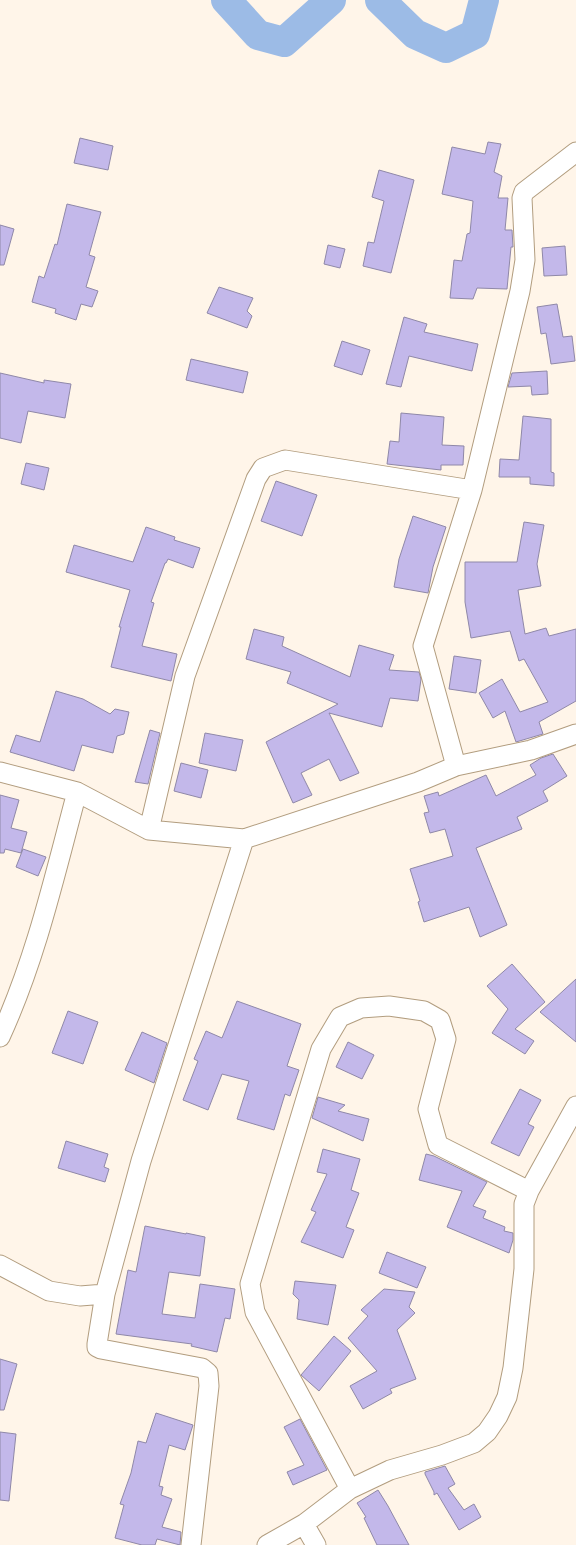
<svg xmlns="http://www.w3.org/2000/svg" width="576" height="1545" font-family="Manrope,sans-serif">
<rect width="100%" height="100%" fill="#fff5e9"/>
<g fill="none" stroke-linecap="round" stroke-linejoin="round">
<path stroke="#9cbbe6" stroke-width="30" d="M 226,0 L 258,35 L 284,42 L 331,0
M 380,0 L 415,34 L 446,48 L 475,34 L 484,0"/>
</g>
<path fill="#c3b8ea" stroke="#8f88a8" d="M 80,138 L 113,146 L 108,170 L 74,163 Z
M 488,142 L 501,144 L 494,172 L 502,176 L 498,198 L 508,198 L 505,230 L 512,230 L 513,247 L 511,247 L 507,289 L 477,288 L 473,299 L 450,298 L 454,260 L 462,261 L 467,234 L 470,233 L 473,201 L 442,194 L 452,147 L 485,154 Z
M 379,170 L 414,180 L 391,273 L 363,266 L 368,242 L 374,243 L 384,201 L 372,197 Z
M 67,204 L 101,212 L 89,255 L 95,257 L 86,287 L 98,291 L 92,307 L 81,304 L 76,320 L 55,313 L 56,309 L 32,302 L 39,276 L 44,278 L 55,244 L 57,245 Z
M 0,225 L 14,229 L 4,265 L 0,265 Z
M 328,245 L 345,249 L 340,268 L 324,264 Z
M 565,246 L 567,275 L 544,276 L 542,248 Z
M 219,287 L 253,298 L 247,311 L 252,316 L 247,328 L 207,313 Z
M 557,304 L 563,337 L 572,336 L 575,361 L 551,364 L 546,333 L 541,334 L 537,307 Z
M 404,317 L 427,324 L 424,332 L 478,344 L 472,371 L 409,356 L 401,387 L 386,384 Z
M 342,341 L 370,350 L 362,375 L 334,366 Z
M 191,359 L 248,372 L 243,393 L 186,380 Z
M 547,371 L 548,394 L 532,395 L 531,386 L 508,387 L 512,373 Z
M 0,373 L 44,383 L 44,380 L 71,384 L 65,418 L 28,411 L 21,443 L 0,438 Z
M 401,413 L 444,417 L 442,445 L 464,446 L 463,465 L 441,465 L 441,470 L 387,464 L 390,441 L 399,442 Z
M 523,416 L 551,419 L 551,472 L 554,473 L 554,486 L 530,484 L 530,477 L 499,477 L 500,459 L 519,460 Z
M 26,463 L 49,468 L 44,490 L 21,484 Z
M 276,481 L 317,495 L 302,536 L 261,521 Z
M 413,516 L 446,527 L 433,567 L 428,593 L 394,587 L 399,559 Z
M 524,522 L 544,525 L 537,564 L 541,586 L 518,590 L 525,634 L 546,628 L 549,636 L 576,629 L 576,701 L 539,722 L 543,734 L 516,742 L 505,711 L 493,718 L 479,693 L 502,679 L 520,712 L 548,702 L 524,659 L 519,661 L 510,631 L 471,638 L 465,602 L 465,562 L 517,562 Z
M 146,527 L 175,537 L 174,540 L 200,548 L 193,568 L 168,559 L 166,563 L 165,563 L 151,602 L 154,603 L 142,646 L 177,654 L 171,681 L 111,667 L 121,627 L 119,627 L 130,590 L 66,572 L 74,545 L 133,562 Z
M 254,629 L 284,637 L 282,646 L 350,677 L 359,645 L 394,655 L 389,670 L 419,672 L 421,679 L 418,701 L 390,698 L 382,727 L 329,713 L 359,773 L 340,781 L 329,759 L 301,773 L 312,795 L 293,803 L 266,742 L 338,704 L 287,683 L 291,672 L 246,659 Z
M 454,656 L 481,660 L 476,693 L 449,689 Z
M 56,691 L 83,699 L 110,714 L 115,709 L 129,712 L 124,734 L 117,736 L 113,753 L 82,745 L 74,771 L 10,752 L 16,735 L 40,742 Z
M 150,730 L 160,733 L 148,784 L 135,782 Z
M 205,733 L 243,740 L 236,771 L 199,763 Z
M 553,754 L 567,776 L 543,791 L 548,801 L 517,817 L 522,829 L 476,848 L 507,925 L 480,937 L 469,907 L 424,922 L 418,902 L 420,901 L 410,869 L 453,856 L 445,829 L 430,833 L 424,813 L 429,812 L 424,796 L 438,792 L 439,796 L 486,775 L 496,796 L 536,775 L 530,765 L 541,758 Z
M 181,763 L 208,770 L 201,798 L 174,791 Z
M 0,795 L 19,800 L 11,828 L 27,832 L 21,853 L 5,849 L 4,853 L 0,853 Z
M 23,849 L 46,857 L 38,876 L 16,867 Z
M 512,964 L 545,1002 L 515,1029 L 534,1041 L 525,1054 L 492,1033 L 508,1009 L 487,986 Z
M 576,979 L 576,1042 L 540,1012 Z
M 237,1001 L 301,1024 L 287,1066 L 299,1070 L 290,1096 L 285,1094 L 274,1130 L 237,1119 L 249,1081 L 222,1074 L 208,1110 L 183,1100 L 198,1061 L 194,1059 L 206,1031 L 222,1038 Z
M 68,1011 L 98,1022 L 83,1064 L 52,1053 Z
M 142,1032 L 167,1043 L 154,1083 L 125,1070 Z
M 348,1042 L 374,1055 L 362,1079 L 336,1067 Z
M 520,1089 L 541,1100 L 528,1124 L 534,1127 L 519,1156 L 491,1143 Z
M 318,1097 L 345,1105 L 338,1111 L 369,1119 L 363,1141 L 312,1118 Z
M 66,1141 L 108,1154 L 104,1167 L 109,1169 L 105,1182 L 58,1168 Z
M 323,1149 L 360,1159 L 351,1190 L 359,1193 L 346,1227 L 354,1230 L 343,1258 L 301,1242 L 316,1212 L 311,1210 L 327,1174 L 317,1172 Z
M 426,1154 L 434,1156 L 487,1182 L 473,1206 L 486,1211 L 483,1218 L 505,1227 L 504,1231 L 513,1233 L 513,1240 L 509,1253 L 447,1227 L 462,1191 L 419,1180 Z
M 145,1226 L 186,1234 L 186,1233 L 205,1237 L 200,1276 L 169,1272 L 162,1314 L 195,1318 L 200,1284 L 235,1289 L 230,1319 L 225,1318 L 217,1352 L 191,1346 L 192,1344 L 116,1334 L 128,1270 L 136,1272 Z
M 387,1252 L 426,1267 L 417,1288 L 379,1273 Z
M 295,1281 L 336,1285 L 328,1325 L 297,1319 L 299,1300 L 293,1294 Z
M 384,1289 L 415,1292 L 409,1307 L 415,1313 L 397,1330 L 416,1379 L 390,1389 L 392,1393 L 363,1409 L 350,1386 L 377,1371 L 348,1338 L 368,1316 L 361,1310 Z
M 334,1336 L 351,1351 L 319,1391 L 301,1375 Z
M 0,1359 L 17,1364 L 4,1410 L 0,1410 Z
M 156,1413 L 193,1425 L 185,1450 L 169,1445 L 159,1486 L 163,1487 L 161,1495 L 172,1499 L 162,1527 L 181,1532 L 180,1545 L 157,1539 L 155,1545 L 142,1545 L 115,1538 L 124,1505 L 120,1504 L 131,1473 L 138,1441 L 146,1443 Z
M 300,1419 L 327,1470 L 293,1485 L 287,1472 L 304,1465 L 284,1427 Z
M 0,1432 L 16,1434 L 9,1501 L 0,1500 Z
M 445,1466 L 455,1484 L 448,1488 L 464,1510 L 474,1504 L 481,1517 L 459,1530 L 437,1493 L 434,1495 L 434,1492 L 425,1474 L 425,1472 Z
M 378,1490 L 388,1506 L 409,1545 L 377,1545 L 364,1518 L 366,1517 L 357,1503 Z"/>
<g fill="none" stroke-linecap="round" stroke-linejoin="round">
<defs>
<path id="minor" d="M 456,766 L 423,646 L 472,490 L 520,291 L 525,260 L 522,198 L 524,192 L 576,152
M 0,772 L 77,792 L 149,830 L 244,839 L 418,782 L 456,766 L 531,750 L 576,734
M 149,830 L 185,676 L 256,479 L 263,468 L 285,460 L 472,490
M 0,1037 C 36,959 55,874 77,792
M 0,1265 L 49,1291 L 80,1296 L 105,1294
M 350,1489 L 255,1312 L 250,1284 L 321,1049 L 340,1017 L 361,1008 L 389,1006 L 424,1011 L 440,1020 L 446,1039 L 428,1109 L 438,1145 L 529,1191
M 304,1524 L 316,1545
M 191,1545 L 209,1386 L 208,1373 L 202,1368 L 101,1349 L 97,1347 L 97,1344 L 105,1294 L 141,1161 L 244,839
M 267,1545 L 304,1524 L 350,1489 L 390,1470 L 442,1455 L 474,1443 L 487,1432 L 498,1416 L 507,1397 L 513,1368 L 524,1269 L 524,1204 L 529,1191 L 576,1106"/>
</defs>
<use href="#minor" stroke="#b29d7f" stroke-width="21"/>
<use href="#minor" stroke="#fff" stroke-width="19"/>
</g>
</svg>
